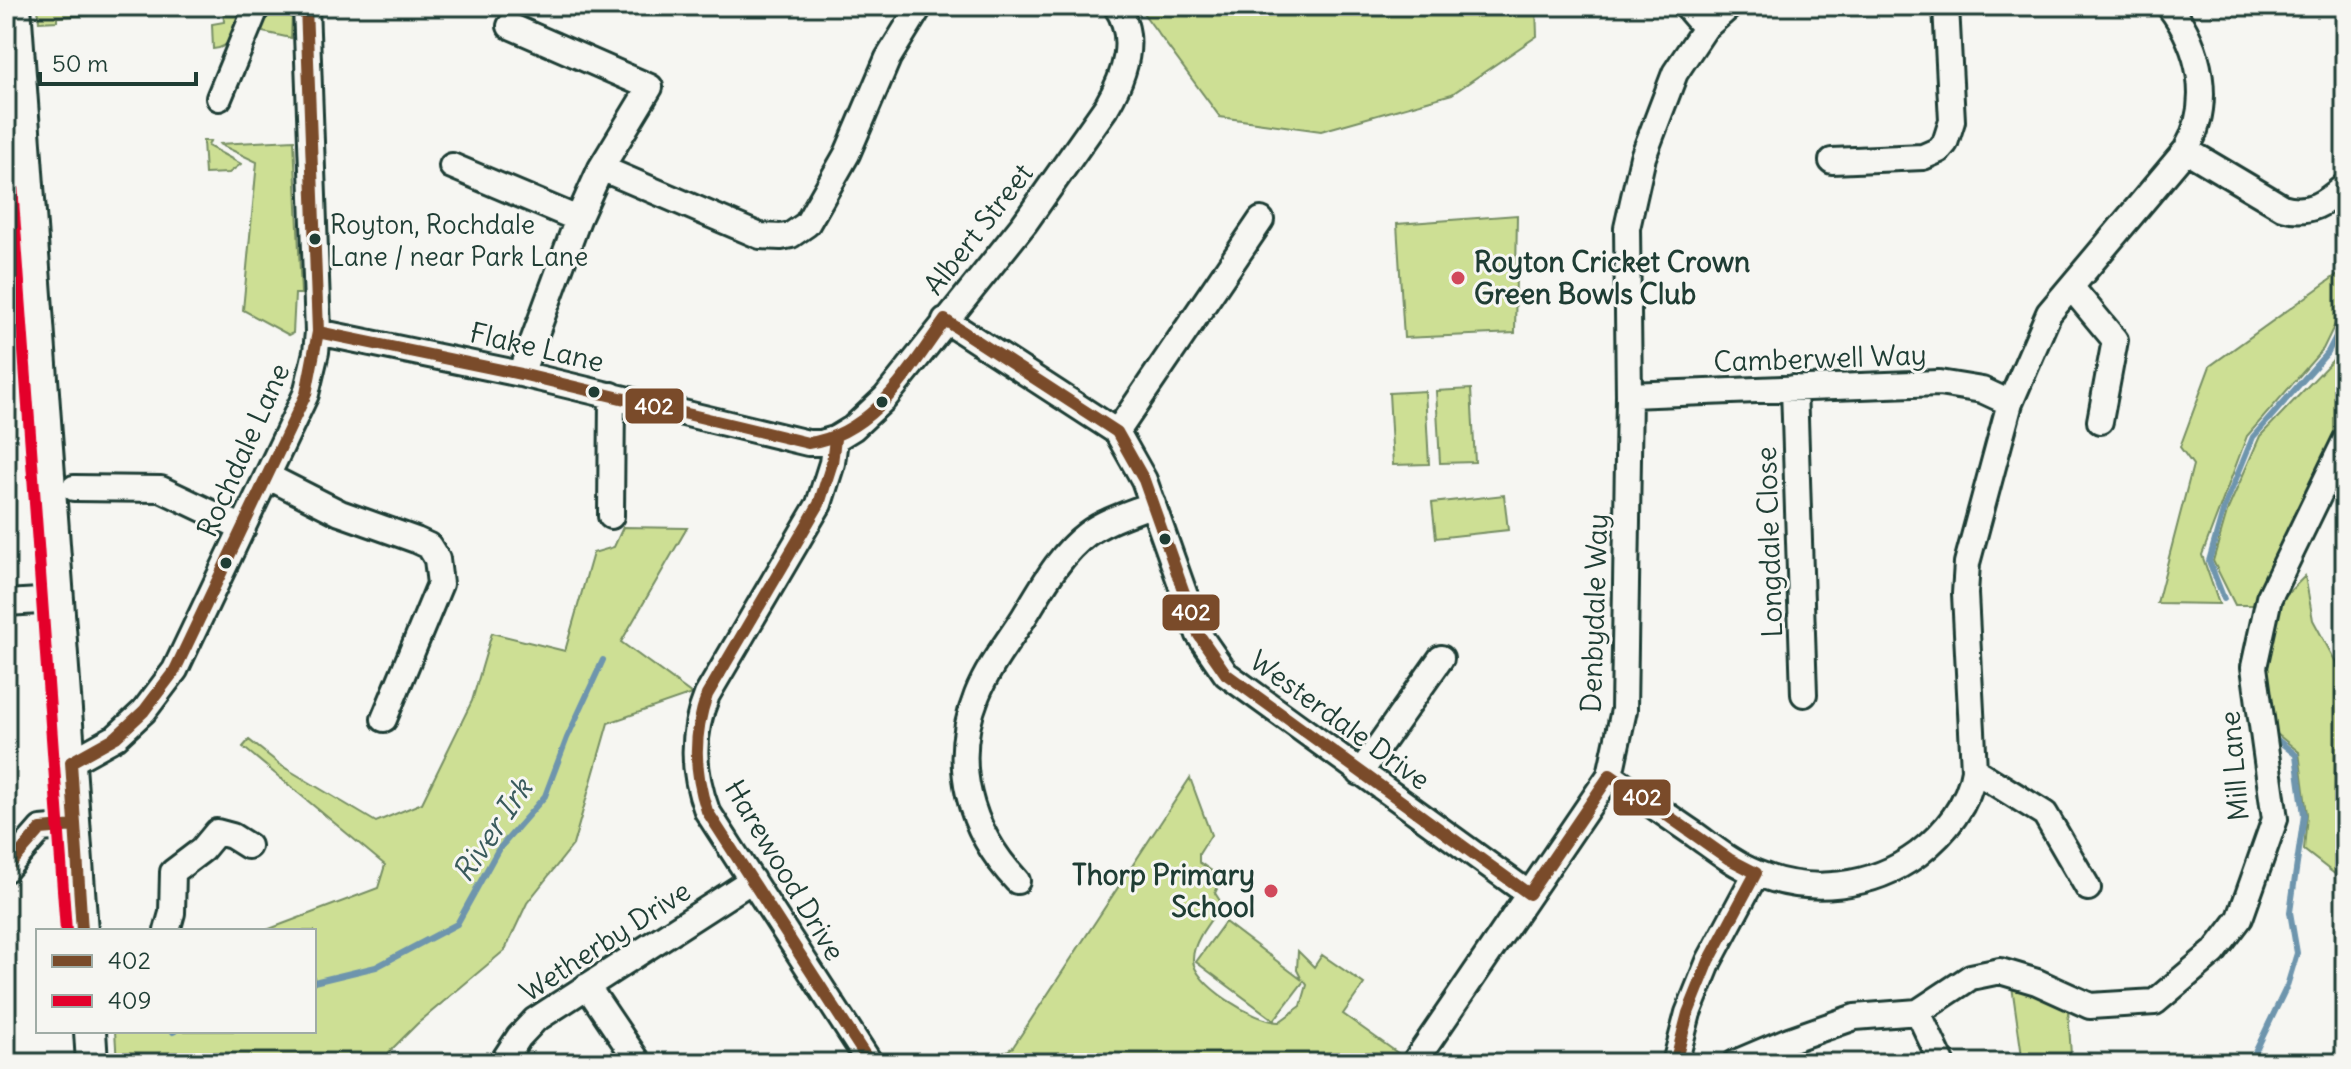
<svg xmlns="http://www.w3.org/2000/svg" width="2351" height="1069" font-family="Delius,sans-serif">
<rect width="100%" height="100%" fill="#f6f6f2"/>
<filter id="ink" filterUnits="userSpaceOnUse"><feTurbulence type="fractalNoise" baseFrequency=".0125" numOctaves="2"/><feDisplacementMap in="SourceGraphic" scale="16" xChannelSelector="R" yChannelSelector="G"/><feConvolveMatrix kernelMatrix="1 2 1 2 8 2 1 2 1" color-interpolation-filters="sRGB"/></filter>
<g filter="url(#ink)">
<path fill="#cddf94" stroke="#768e64" stroke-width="2" d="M 38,6 L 89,6 L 89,15 L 57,17 L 57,21 L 39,22 Z
M 207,6 L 246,6 C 238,23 235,48 213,49 L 212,24 L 224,22 L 223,7 L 207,8 Z
M 273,6 L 288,8 L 292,14 L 291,38 L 258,31 L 265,12 Z
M 1138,6 L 1536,6 L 1537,36 L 1452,94 L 1321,131 L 1220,117 Z
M 294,140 L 301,294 L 295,294 L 293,333 L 289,335 L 243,310 L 257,162 L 219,144 Z
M 203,141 L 210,141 L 208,146 L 241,164 L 229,173 L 205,174 Z
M 1517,215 L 1515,333 L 1404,338 L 1397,224 Z
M 2345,269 L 2345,313 L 2339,316 L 2323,349 L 2247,436 L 2202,555 L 2219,604 L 2157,603 L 2193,465 L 2180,447 L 2210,366 Z
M 2345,339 L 2345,430 L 2262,605 L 2235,605 L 2213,561 L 2228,509 L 2260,436 L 2332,361 Z
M 1471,389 L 1475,462 L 1440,463 L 1436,391 Z
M 1425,391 L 1429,464 L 1393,465 L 1389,393 Z
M 1504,495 L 1508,530 L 1436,538 L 1432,503 Z
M 623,527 L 687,528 L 621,642 L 692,694 L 608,723 L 573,845 L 527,903 L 505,950 L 417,1024 L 389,1052 L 388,1063 L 117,1063 L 115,1031 L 314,1031 L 314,931 L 264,931 L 378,888 L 385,865 L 243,747 L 249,740 L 282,766 L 376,822 L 422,803 L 472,701 L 492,633 L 565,651 L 593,553 L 614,547 Z
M 2305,576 L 2313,620 L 2345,679 L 2345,882 L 2304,850 L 2307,814 L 2299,752 L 2277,734 L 2268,714 L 2263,677 L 2275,606 Z
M 1190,778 L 1211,835 L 1199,854 L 1199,862 L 1222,878 L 1215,893 L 1222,904 C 1212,919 1193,940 1193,959 C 1192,984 1256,1022 1279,1022 L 1301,1006 L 1307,985 L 1304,981 L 1274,1020 L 1196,962 L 1225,922 L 1302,980 L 1297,970 L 1298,951 L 1314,967 L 1322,955 L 1364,984 L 1343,1014 L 1399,1054 L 1393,1063 L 989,1063 L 1013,1047 Z
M 2011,979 L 2068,1009 L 2071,1055 L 2084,1063 L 2023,1063 Z"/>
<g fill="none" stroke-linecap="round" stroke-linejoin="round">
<path stroke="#6e95ad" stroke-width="6" d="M 2224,599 L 2209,561 L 2224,508 L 2253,437 L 2328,352 L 2345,319
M 314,982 L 376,967 L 457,924 L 498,850 L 545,796 L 567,738 L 603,660
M 173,1032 L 175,1031
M 2250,1063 L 2287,986 L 2297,953 L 2290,912 L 2304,815 L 2296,755 L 2274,737"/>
<defs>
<path id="minor" d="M 1686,6 L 1705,28
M 510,26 L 650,87 L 601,168 L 578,219 L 521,374
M 219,98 L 257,6
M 2186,150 L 2282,207 C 2310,215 2325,203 2345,186
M 1832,161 L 1923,157 L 1939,150 L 1945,143 L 1952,121 L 1946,6
M 452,166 L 578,219
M 601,168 L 760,236 L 781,237 L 791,235 L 807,224 L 847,154 L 888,58 L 920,6
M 6,229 L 31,226
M 2071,287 L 2115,340 L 2100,421
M 945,320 L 1117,432 L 1144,480 L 1199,635 L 1226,674 L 1529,894
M 318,332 L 521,374 L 808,443 L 821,443 L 835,439 L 853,428 L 885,398 L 1024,224 L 1107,106 C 1125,75 1138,38 1116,6
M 6,357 L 40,347
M 1794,388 L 1804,694
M 1629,395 L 1939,383 L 1982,390 L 2010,403
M 1117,432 L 1261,220
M 835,439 L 832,463 L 819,504 L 707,695 C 691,734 692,771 707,811 L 870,1063
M 267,476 L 340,513 L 416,540 L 429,546 L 437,559 L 440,584 L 384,719
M 74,488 L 161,489 L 243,528
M 611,516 L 612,395
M 6,603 L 57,600
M 71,762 L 116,737 L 144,711 L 175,670 L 306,394 L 316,352 L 318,332 L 306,6
M 1974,770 L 2045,814 L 2088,888
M 1360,773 L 1441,658
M 1610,775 C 1638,795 1666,815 1694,834 C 1714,848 1733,864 1756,873 C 1809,895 1872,888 1918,854 C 1945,833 1969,804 1974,770 L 1965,594 L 1967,563 L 2010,403 L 2049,313 L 2186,150 C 2213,103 2201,48 2169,6
M 6,869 L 41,829 L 75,826
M 1017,881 C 969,830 950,762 977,695 C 988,667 1008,642 1024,617 C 1042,588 1059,555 1087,534 C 1106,520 1131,513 1153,504
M 167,931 L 172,913 L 173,872 L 202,850 L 217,832 L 232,836 L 248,846
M 587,986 L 639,1063
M 1918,1012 L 1942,1063
M 502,1063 L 519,1037 L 535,1020 L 752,880
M 1414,1063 L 1610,775 L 1624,710 L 1629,395 L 1627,228 L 1643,157 L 1675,73 L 1705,28 L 1730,6
M 1675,1063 L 1688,1013 L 1709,961 L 1756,873
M 1735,1063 L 1789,1040 L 1855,1017 L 1918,1012 L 1971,977 L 2000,971 L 2037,982 L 2090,1006 L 2155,1002 L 2214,952 L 2240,918 L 2275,819 L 2254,667 L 2269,598 L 2345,441"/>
<path id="major" d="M 15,6 L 82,931
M 90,1031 L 92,1063"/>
</defs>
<use href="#minor" stroke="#1f3d34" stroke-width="30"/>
<use href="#major" stroke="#1f3d34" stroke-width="36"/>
<use href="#minor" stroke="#f6f6f2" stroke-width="24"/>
<use href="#major" stroke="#f6f6f2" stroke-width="30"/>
<defs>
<path id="bus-1" d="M 318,332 L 521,374 L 808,443 C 874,434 909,370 945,320 L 1117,432 L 1144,480 L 1199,635 L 1226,674 L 1529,894 L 1610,775 L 1729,859 L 1756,873 L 1709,961 L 1688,1013 L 1675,1063
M 835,439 L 832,463 L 819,504 L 707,695 C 693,735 694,771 707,811 L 870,1063
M 71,762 L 116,737 L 144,711 L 175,670 L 306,394 L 318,332 L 306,6
M 71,762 L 82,931
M 6,869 L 41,829 L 75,826"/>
<path id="bus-2" d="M 6,103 L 66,931"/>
</defs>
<use href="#bus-1" stroke="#f6f6f2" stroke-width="18"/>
<use href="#bus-2" stroke="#f6f6f2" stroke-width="18"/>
<use href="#bus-1" stroke="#7a4b2a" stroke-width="12"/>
<use href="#bus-2" stroke="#e4002b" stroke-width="12"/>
</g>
</g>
<g fill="#1f3d34" stroke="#f6f6f2" stroke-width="3">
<circle cx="315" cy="239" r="7"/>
<circle cx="594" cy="392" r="7"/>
<circle cx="882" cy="402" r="7"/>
<circle cx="1165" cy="539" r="7"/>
<circle cx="226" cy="563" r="7"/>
</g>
<g fill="#d1495b" stroke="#f6f6f2" stroke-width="3">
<circle cx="1458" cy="278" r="8"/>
<circle cx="1271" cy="891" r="8"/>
</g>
<g text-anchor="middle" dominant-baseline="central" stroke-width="6" stroke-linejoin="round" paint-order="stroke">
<g font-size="26" fill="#1f3d34" stroke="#f6f6f2" text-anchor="start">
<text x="330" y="224">Royton, Rochdale<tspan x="330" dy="32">Lane / near Park Lane</tspan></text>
</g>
<g font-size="28" fill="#1f3d34" stroke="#f6f6f2">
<text transform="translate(978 229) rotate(-52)">Albert Street</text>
<text transform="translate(537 347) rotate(13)">Flake Lane</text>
<text transform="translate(1820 358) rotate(-2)">Camberwell Way</text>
<text transform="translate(243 450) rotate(-66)">Rochdale Lane</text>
<text transform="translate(1769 542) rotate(-92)">Longdale Close</text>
<text transform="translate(1594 613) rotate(-88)">Denbydale Way</text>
<text transform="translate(1340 720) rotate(36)">Westerdale Drive</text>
<text transform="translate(2234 766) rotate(-95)">Mill Lane</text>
<text transform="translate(785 870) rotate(59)">Harewood Drive</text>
<text transform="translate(605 941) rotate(-33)">Wetherby Drive</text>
</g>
<g font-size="28" font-weight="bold" fill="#1f3d34" stroke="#f6f6f2" text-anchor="start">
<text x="1474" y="262">Royton Cricket Crown<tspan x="1474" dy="32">Green Bowls Club</tspan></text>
<text x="1255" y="875" text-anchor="end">Thorp Primary<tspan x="1255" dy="32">School</tspan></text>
</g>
<g font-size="30" font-style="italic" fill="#395a5c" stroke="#f6f6f2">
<text transform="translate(492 830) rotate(-56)">River Irk</text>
</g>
</g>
<g stroke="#f6f6f2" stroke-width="3">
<rect x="624" y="387" width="61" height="38" rx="8" fill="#7a4b2a"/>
<rect x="1161" y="593" width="60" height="39" rx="8" fill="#7a4b2a"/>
<rect x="1612" y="778" width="60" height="39" rx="8" fill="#7a4b2a"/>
</g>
<g font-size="22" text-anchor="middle" font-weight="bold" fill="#fff">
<text x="654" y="414">402</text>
<text x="1191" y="620">402</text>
<text x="1642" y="805">402</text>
</g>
<rect width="2351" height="1069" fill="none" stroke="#f6f6f2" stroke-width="32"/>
<rect x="16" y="16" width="2319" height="1037" fill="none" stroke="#1f3d34" stroke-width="3" filter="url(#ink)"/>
<rect x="36" y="929" width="280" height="104" fill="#f6f6f2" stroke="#a0aca6" stroke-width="2"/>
<rect x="52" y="955" width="40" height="12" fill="#7a4b2a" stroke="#a0aca6" stroke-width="2"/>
<text x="108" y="969" font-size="24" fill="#1f3d34">402</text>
<rect x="52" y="995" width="40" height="12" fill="#e4002b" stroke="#a0aca6" stroke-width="2"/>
<text x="108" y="1009" font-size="24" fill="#1f3d34">409</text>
<path d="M40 72v12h156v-12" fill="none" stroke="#1f3d34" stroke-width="4"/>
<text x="52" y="72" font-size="24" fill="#1f3d34" stroke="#f6f6f2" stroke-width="6" paint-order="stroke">50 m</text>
</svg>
